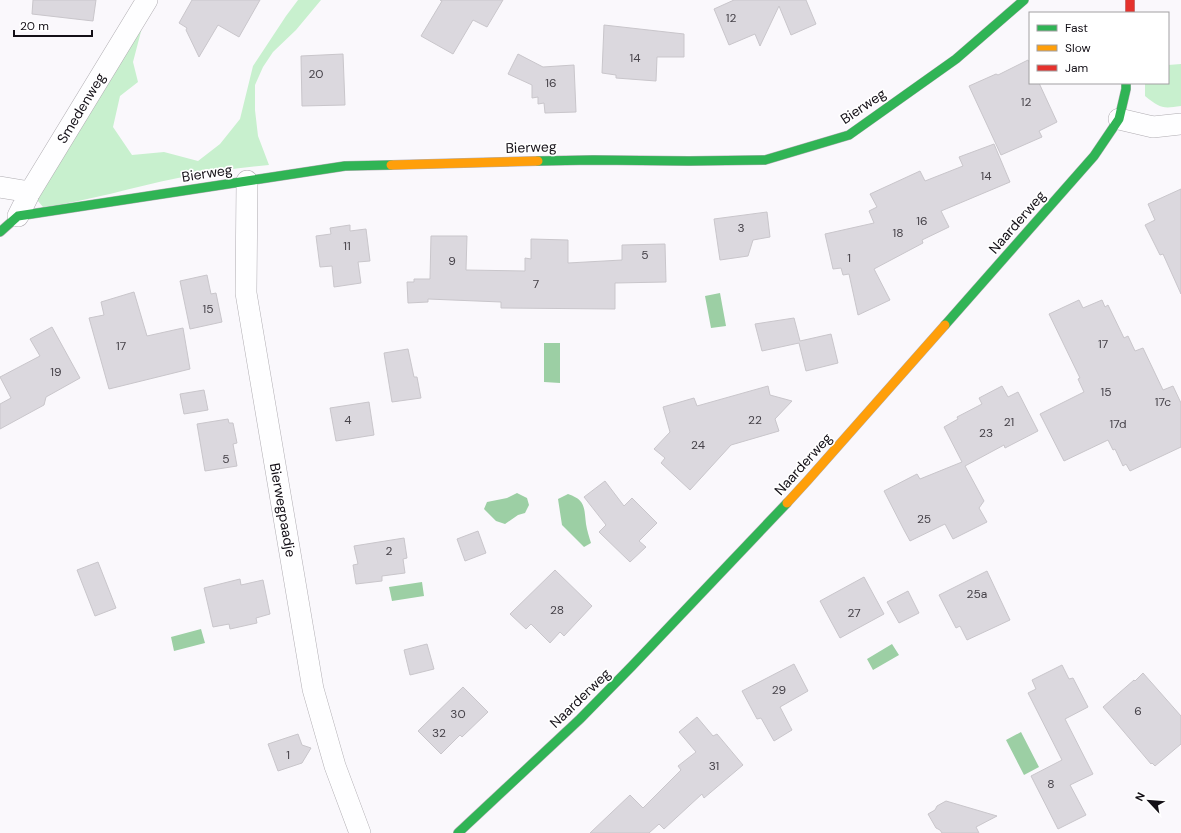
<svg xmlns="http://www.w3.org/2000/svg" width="1181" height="833" font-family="'DM Sans',sans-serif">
<rect width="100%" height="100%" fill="#faf8fc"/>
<path fill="#c8f0ce" d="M 298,0 L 321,0 L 296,30 L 273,52 L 263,67 L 255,85 L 255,110 L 258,136 L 269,165 C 239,168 208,172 178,178 C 133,187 89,201 43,207 L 38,201 L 38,191 L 144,20 L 133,62 L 138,82 L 120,96 L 113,127 L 132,155 L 164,152 L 198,161 L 220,144 L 240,119 L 253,66 L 286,16 Z
M 1181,64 L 1181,106 C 1162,109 1160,108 1145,96 L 1145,83 L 1168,83 L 1168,65 Z"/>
<path fill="#9ccfa4" d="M 720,293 L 726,326 L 711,328 L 705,296 Z
M 544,343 L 560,343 L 560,383 L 544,382 Z
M 517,493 L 527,498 L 529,505 L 525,513 L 518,515 L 505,524 L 496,521 L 484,509 L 487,502 L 507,498 Z
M 568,494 C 586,500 584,508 586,524 C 587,530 589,537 591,543 L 584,547 L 562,525 L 558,499 Z
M 422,582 L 424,596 L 392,601 L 389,587 Z
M 201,629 L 205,643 L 174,651 L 171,637 Z
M 892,644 L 899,655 L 873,670 L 867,659 Z
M 1021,732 L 1039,767 L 1024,775 L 1006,740 Z"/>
<path fill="#dbd8de" stroke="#c9c6cb" d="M 33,0 L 96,0 L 93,21 L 32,14 Z
M 192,0 L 260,0 L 239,37 L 218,25 L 199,57 L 186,30 L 187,28 L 179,23 Z
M 440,0 L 503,0 L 487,27 L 473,20 L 453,54 L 421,36 L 442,1 Z
M 734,0 L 806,0 L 816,24 L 791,35 L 779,6 L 760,46 L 755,34 L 729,45 L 714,9 Z
M 604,25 L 684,34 L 684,57 L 657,57 L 656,81 L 616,78 L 616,75 L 602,73 Z
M 343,54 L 345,105 L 302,106 L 301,56 Z
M 518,54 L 543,67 L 574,65 L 576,112 L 545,113 L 544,103 L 538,104 L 538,97 L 532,98 L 532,85 L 508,74 Z
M 1028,60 L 1030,64 L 1030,83 L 1039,83 L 1057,122 L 1039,131 L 1042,137 L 1001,155 L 969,86 L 996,74 L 998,75 Z
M 994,144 L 1010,182 L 941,211 L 949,227 L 922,240 L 923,243 L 874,269 L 890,300 L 858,315 L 849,274 L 843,275 L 841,268 L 833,269 L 825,234 L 874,223 L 869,211 L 877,207 L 870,194 L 920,171 L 925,181 L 963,166 L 959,157 Z
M 1181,189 L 1181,294 L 1163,254 L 1160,255 L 1145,225 L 1155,220 L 1148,204 Z
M 767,212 L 770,237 L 753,240 L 748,256 L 720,260 L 714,219 Z
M 350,225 L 350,231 L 366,229 L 370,261 L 358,262 L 361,283 L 334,287 L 332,266 L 320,267 L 316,236 L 331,234 L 330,228 Z
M 431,236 L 467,236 L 466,270 L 525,271 L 525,258 L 531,259 L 531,239 L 568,240 L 568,263 L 622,260 L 622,245 L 665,244 L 666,282 L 615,283 L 615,309 L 501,308 L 501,302 L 428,299 L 428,302 L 408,303 L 407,282 L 414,282 L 414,279 L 430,279 Z
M 207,275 L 211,294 L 216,293 L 222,322 L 190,329 L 180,281 Z
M 134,292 L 147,336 L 183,328 L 190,369 L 109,389 L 89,318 L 104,315 L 101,302 Z
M 1079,300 L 1083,308 L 1102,300 L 1105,307 L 1108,305 L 1124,338 L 1128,336 L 1135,351 L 1143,348 L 1163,390 L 1173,386 L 1181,403 L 1181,447 L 1130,471 L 1126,464 L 1123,466 L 1115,449 L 1113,450 L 1108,440 L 1064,461 L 1040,414 L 1084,392 L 1078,379 L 1080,378 L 1049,314 Z
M 794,318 L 800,341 L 831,334 L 838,363 L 806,371 L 799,343 L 762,351 L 755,324 Z
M 52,327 L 80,378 L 46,397 L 44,405 L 0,429 L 0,404 L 11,398 L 0,377 L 40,356 L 30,339 Z
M 408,349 L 414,377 L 417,377 L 421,398 L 392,402 L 384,353 Z
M 768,386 L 770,395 L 792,401 L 775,419 L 779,431 L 731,445 L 690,490 L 661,463 L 665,458 L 654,449 L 670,432 L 663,407 L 694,398 L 697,406 Z
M 1002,386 L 1008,397 L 1018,392 L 1038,431 L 1005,448 L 1004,445 L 965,466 L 984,501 L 979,508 L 987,522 L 953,539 L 945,524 L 910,541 L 904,530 L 884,491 L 917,474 L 920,479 L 962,462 L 944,427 L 958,419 L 957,417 L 982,404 L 979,398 Z
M 204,390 L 208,410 L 184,414 L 180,394 Z
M 369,402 L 374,435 L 336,441 L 330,408 Z
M 228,419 L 229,423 L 233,423 L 237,443 L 233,444 L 237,466 L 205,471 L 197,424 Z
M 605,481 L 624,506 L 632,498 L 657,523 L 639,541 L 646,547 L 630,562 L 599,532 L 606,525 L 584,497 Z
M 478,531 L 486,553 L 465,561 L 457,539 Z
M 404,538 L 407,558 L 403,559 L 405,573 L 382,576 L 382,581 L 356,584 L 353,565 L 358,564 L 354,546 Z
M 98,562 L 116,608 L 95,616 L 77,570 Z
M 555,570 L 592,606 L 564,636 L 560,632 L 550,643 L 531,624 L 526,629 L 510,614 Z
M 987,571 L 1010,620 L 967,640 L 960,626 L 956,628 L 939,595 Z
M 864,577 L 884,614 L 840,638 L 820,601 Z
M 240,579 L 241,585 L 263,580 L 270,614 L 256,618 L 257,623 L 230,629 L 229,624 L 213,627 L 204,588 Z
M 908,591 L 919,613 L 899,623 L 887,602 Z
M 427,644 L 434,669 L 410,675 L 404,650 Z
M 794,664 L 808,691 L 780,707 L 792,730 L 774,741 L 761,718 L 757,719 L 742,691 Z
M 1062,665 L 1069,679 L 1073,678 L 1088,707 L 1065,719 L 1093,774 L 1070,785 L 1086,815 L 1058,829 L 1031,776 L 1062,760 L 1028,693 L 1036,689 L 1032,680 Z
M 1143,673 L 1181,716 L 1181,744 L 1155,766 L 1152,763 L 1151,764 L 1103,707 L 1134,680 L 1135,681 Z
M 463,687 L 488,712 L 462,737 L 460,735 L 441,754 L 418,731 Z
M 697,717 L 713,736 L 717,734 L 743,765 L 704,798 L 702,794 L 664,829 L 659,824 L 649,833 L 590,833 L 630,795 L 643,808 L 681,770 L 678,766 L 696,752 L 679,732 Z
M 298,734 L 302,745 L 311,748 L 302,763 L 278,771 L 268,744 Z
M 946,801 L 997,816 L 976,827 L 979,833 L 942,833 L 940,830 L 936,828 L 928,814 L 935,810 L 937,806 Z"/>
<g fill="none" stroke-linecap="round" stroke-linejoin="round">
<defs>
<path id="street" d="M 1119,119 L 1153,127 L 1181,124
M 247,181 L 246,293 L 313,689 L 335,766 L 360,833
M 0,187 L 30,192
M 18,216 L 30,192 L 147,0"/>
<path id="fast" d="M 538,161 L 593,160 L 689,161 L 765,160 L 849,135 L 956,59 L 1024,0
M 0,232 L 18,216 L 345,166 L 391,165
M 945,325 L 1094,156 L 1119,119 L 1126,89 L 1126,83
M 458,833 L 580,719 L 632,666 L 787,503"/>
<path id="slow" d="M 391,165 L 538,161
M 787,503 L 808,480 L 945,325"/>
<path id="jam" d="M 1130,0 L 1130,13"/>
</defs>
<use href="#street" stroke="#b0adb2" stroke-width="22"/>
<use href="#fast" stroke="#b0adb2" stroke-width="10"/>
<use href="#slow" stroke="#b0adb2" stroke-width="10"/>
<use href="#jam" stroke="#b0adb2" stroke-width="10"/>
<use href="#street" stroke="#fefeff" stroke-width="21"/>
<use href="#fast" stroke="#30b455" stroke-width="9"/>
<use href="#slow" stroke="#ff9f0a" stroke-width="9"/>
<use href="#jam" stroke="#e5322d" stroke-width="9"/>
</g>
<g text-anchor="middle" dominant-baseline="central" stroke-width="3.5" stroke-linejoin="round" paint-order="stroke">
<g font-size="12" fill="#464249">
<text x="731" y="18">12</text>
<text x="635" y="58">14</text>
<text x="316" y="74">20</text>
<text x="551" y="83">16</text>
<text x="1026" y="102">12</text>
<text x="986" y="176">14</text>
<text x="922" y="221">16</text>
<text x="741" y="228">3</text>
<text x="898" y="233">18</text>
<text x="347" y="246">11</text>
<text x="645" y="255">5</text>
<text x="849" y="258">1</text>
<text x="452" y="261">9</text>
<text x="536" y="284">7</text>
<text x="208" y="309">15</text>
<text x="1103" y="344">17</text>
<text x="121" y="346">17</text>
<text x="56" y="372">19</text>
<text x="1106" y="392">15</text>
<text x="1163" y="402">17c</text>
<text x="348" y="420">4</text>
<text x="755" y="420">22</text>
<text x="1009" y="422">21</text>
<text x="1118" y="424">17d</text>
<text x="986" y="433">23</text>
<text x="698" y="445">24</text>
<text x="226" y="459">5</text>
<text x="924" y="519">25</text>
<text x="389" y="551">2</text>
<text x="977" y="594">25a</text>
<text x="557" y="610">28</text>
<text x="854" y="613">27</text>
<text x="779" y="690">29</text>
<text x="1138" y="711">6</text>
<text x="458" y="714">30</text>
<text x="439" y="733">32</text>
<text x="288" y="755">1</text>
<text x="714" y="766">31</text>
<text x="1051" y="784">8</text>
</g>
<g font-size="14" fill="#141017" stroke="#fff">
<text transform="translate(863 106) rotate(-34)">Bierweg</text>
<text transform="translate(81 108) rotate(-59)">Smedenweg</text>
<text transform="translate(531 147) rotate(-2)">Bierweg</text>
<text transform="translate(207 173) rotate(-9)">Bierweg</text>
<text transform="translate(1017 222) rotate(-49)">Naarderweg</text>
<text transform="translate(803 464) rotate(-48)">Naarderweg</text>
<text transform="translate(283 510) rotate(80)">Bierwegpaadje</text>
<text transform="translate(580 698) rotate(-44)">Naarderweg</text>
</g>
</g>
<rect x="1029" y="12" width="140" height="72" fill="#ffffff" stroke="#a19fa2"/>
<rect x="1037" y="25" width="20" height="6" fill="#30b455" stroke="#a19fa2"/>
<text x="1065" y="32" font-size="12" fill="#141017">Fast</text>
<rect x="1037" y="45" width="20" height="6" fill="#ff9f0a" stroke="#a19fa2"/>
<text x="1065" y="52" font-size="12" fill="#141017">Slow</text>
<rect x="1037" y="65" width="20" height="6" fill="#e5322d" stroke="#a19fa2"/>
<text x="1065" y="72" font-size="12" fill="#141017">Jam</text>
<g transform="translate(1149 801) rotate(296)" stroke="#ffffff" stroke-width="3" paint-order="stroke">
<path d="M0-3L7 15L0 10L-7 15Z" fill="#141017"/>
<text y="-6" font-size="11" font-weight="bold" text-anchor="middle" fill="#141017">N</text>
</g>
<path d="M14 30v6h78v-6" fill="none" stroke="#141017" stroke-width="2"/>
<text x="20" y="30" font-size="12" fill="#141017" stroke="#ffffff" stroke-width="3" paint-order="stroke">20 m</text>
</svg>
